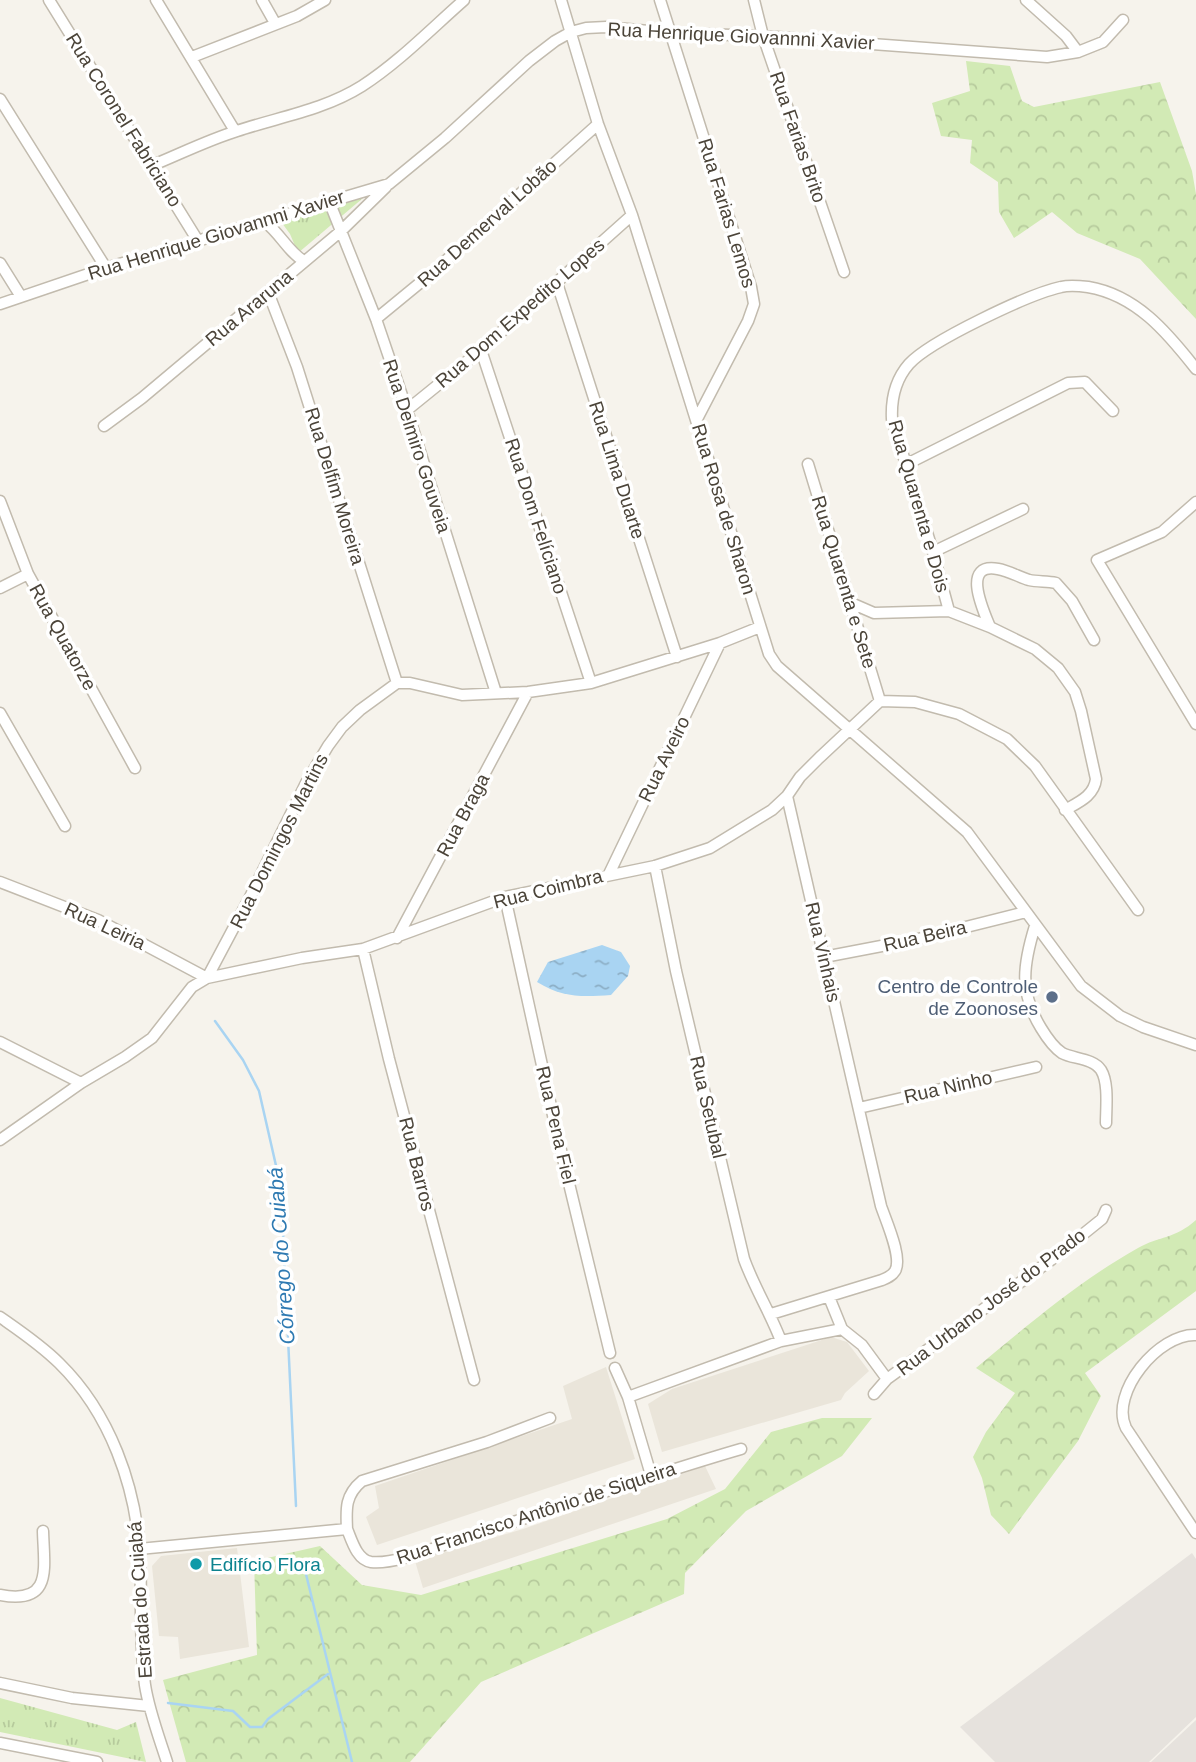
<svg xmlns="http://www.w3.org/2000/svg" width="1196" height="1762" font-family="Arial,sans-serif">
<defs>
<pattern id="grass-tufts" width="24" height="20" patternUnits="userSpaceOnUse" patternTransform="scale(1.75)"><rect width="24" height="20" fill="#d2eab5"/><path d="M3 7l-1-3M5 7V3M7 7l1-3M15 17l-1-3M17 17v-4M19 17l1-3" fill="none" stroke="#b6ca9c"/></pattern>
<pattern id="forest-crowns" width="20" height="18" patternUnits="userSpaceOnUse" patternTransform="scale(1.75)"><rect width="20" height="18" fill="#d2eab5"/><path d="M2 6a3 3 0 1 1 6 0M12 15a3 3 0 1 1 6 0" fill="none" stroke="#b6ca9c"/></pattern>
<pattern id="water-ripples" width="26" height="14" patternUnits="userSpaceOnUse" patternTransform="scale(1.75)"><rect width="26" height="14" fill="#a9d4f2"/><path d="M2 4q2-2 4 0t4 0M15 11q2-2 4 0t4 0" fill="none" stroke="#8caec5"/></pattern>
</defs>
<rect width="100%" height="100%" fill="#f6f3ec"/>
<path fill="#eae5da" d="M 831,1337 L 847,1342 L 869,1371 L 845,1393 L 841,1400 L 662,1452 L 648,1404 L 672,1389 Z
M 606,1367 L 635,1459 L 377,1545 L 366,1517 L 379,1508 L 375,1486 L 572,1419 L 563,1386 Z
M 705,1466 L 716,1489 L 423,1588 L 415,1561 L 523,1529 Z
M 237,1548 L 249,1647 L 180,1659 L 178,1637 L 159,1636 L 152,1566 L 161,1556 Z"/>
<path fill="#e6e2dd" d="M 1192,1553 L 1196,1559 L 1196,1717 L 1149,1762 L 995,1762 L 960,1727 Z
M 1196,1720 L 1196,1762 L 1151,1762 Z"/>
<path fill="url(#grass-tufts)" d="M 369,193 L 298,253 L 290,234 L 282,223 Z
M 0,1698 L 117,1730 L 136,1722 L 146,1762 L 0,1732 Z"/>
<path fill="url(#forest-crowns)" d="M 966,61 L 1010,66 L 1022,101 L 1034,107 L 1160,82 L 1192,171 L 1196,194 L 1196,319 L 1140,259 L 1077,233 L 1052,212 L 1014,238 L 999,212 L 998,182 L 970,163 L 972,140 L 941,136 L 932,103 L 970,91 Z
M 1196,1220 L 1196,1291 L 1085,1373 L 1101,1396 L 1078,1441 L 1009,1534 L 991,1515 L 982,1478 L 973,1457 L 986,1432 L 1015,1393 L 976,1368 C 1028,1325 1079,1281 1138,1248 C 1159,1236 1175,1239 1196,1220 Z
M 822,1418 L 872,1418 L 842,1456 L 746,1511 L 685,1573 L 684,1594 L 481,1682 L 410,1762 L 186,1762 L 163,1680 L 257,1655 L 254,1561 L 320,1546 L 362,1585 L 421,1595 L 667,1519 L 725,1489 L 771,1432 Z"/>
<path fill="url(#water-ripples)" d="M 602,945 L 621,952 L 630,966 L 628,976 L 611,995 C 582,997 563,998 537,982 L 548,962 Z"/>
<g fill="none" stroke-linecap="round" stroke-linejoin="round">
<path stroke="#a9d4f2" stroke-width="2.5" d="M 215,1021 L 243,1060 L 259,1091 L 277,1170 L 283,1233 L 296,1506
M 303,1562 L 352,1762
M 168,1703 L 233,1711 L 250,1727 L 262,1727 L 268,1719 L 328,1674"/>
<defs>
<path id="minor" d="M 49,0 L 198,241
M 156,0 L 235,131
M 262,0 L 275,23
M 561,0 L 598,124 L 632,215 L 769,654 L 777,666 L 967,832 L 1081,986 L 1120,1016 L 1143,1027 L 1196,1045
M 660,0 L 751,287 L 754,304 L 748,321 L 697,419
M 754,0 L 763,36 L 844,272
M 1026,0 L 1066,36 L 1078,52
M 192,57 L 297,16 L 325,0
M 0,99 L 106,268
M 153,165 C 180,154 208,140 237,131 C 279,117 324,110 362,86 C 399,62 431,29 464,0
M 329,201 L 376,319 L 407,410 L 496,693
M 265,222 C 280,233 289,253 304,261
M 0,263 L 20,295
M 557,283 L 677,657
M 268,292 L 297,367 L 397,683
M 0,304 L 106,268 L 389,184 L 445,138 L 529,61 L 555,41 L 571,32 L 586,28 L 606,27 L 670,33 L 763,36 L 1047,57 L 1078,52 L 1103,42 L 1123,20
M 376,319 L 432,273 L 598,124
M 481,350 L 591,683
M 407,410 L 481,350 L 632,215
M 104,426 L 142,398 L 341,231 L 386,187
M 808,464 L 880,701
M 905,465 L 1068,383 L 1085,382 L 1113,411
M 0,501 L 28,574 L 135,768
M 1196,502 L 1162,532 L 1097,560 L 1196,724
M 933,552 L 1023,509
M 0,588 L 28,574
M 851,603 L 874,613 L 949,611 L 990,627 L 1035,649 L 1058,668 L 1075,692 L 1081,711 L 1096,779 C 1094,796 1079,802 1065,810
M 949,611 L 933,552 L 892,419 C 891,399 895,380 909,364 C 930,341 1029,294 1061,287 C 1069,285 1080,286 1088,287 C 1136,295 1167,332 1196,369
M 990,627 C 983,610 961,562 998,569 C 1009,571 1019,577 1029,580 C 1038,582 1047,581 1056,583 L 1072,601 L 1094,640
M 0,713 L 65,826
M 655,866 L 676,971 L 744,1259 C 754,1287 770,1312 781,1341
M 609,874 L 720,643
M 0,882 L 98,920 L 207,978
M 505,897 L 558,1138 L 610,1353
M 1035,926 C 1023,965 1019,992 1041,1028 C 1047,1038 1053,1047 1062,1053 C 1073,1059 1093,1058 1101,1070 C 1109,1083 1106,1108 1106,1123
M 397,938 L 528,692
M 363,949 L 389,1059 L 474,1380
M 824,957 L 918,939 L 1026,912
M 207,978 L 250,897 L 306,783 L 328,746 L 342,727 L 360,710 L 397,683 L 410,683 L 462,695 L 528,692 L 591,683 L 720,643 L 760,627
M 0,1042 L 81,1083
M 859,1108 L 1036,1067
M 0,1140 L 81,1083 L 125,1057 L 152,1038 L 192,987 L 207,978 L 302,958 L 363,949 L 505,897 L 655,866 L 710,848 L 772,810 L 787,796 L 800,777 L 819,758 L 880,701 L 915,702 L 959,714 L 1007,739 L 1035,766 L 1138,910
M 829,1297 L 842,1329 L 862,1345 L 887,1379
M 771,1314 L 882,1280 C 887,1278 892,1276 895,1271 C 903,1258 886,1221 881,1206 L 787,796
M 0,1317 C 20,1331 41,1345 59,1363 C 110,1413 136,1486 140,1556 C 142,1598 139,1643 145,1685 C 149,1711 159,1737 167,1762
M 1196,1335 C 1159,1333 1109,1393 1126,1428 L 1196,1533
M 615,1368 L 628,1397 L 651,1475
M 874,1394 L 887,1379 L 1051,1260 L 1102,1219 L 1106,1210
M 628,1397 L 781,1341 L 842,1329
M 347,1529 C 346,1509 345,1495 362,1481 L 487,1442 L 550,1418
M 139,1549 L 347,1529 C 352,1541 357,1560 371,1562 C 397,1565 440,1545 465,1538 C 557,1508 648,1476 741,1449
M 0,1595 C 53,1605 44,1569 43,1531
M 0,1683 L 72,1698 L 149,1706
M 0,1743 L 97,1762"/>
</defs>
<use href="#minor" stroke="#c2bbae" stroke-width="13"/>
<use href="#minor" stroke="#fff" stroke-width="10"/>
</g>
<circle fill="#5c6f8a" stroke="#fff" stroke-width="2.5" cx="1052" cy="997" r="7"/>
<circle fill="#0f9aa8" stroke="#fff" stroke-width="2.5" cx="196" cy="1564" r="7"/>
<g text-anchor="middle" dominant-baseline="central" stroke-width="7" stroke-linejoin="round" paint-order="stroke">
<g font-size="19" fill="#4b4439" stroke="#fff">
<text transform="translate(741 36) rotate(3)">Rua Henrique Giovannni Xavier</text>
<text transform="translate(124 120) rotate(58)">Rua Coronel Fabriciano</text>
<text transform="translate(798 137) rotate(71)">Rua Farias Brito</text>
<text transform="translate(727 213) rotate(73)">Rua Farias Lemos</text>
<text transform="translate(487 223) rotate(-42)">Rua Demerval Lobão</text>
<text transform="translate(216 235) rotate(-17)">Rua Henrique Giovannni Xavier</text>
<text transform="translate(249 308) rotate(-40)">Rua Araruna</text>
<text transform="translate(520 313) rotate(-41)">Rua Dom Expedito Lopes</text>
<text transform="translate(417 446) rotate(72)">Rua Delmiro Gouveia</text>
<text transform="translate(617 470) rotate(72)">Rua Lima Duarte</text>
<text transform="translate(335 486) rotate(73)">Rua Delfim Moreira</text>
<text transform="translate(919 506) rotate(74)">Rua Quarenta e Dois</text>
<text transform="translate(724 509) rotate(73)">Rua Rosa de Sharon</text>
<text transform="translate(536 516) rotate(72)">Rua Dom Felíciano</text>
<text transform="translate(844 582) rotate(73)">Rua Quarenta e Sete</text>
<text transform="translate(63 637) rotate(61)">Rua Quatorze</text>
<text transform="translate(664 759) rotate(-64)">Rua Aveiro</text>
<text transform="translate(463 815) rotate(-62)">Rua Braga</text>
<text transform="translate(279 841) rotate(-63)">Rua Domingos Martins</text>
<text transform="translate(548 889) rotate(-14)">Rua Coimbra</text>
<text transform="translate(105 926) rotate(25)">Rua Leiria</text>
<text transform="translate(925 936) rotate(-13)">Rua Beira</text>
<text transform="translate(823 952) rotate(77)">Rua Vinhais</text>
<text transform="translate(948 1087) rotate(-13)">Rua Ninho</text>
<text transform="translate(708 1107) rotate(77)">Rua Setubal</text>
<text transform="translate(556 1125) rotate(77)">Rua Pena Fiel</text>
<text transform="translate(417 1164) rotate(76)">Rua Barros</text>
<text transform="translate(991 1302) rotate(-37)">Rua Urbano José do Prado</text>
<text transform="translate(536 1513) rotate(-18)">Rua Francisco Antônio de Siqueira</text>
<text transform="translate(140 1600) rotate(-94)">Estrada do Cuiabá</text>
</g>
<g font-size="19" fill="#4e5e75" stroke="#fff" text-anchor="end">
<text x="1038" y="986">Centro de Controle<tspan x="1038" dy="22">de Zoonoses</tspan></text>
</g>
<g font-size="19" fill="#0d838f" stroke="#fff" text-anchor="start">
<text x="210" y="1564">Edifício Flora</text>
</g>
<g font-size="21" font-style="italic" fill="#2e7ab2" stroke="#fff">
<text transform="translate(281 1256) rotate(-94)">Córrego do Cuiabá</text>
</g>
</g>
</svg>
